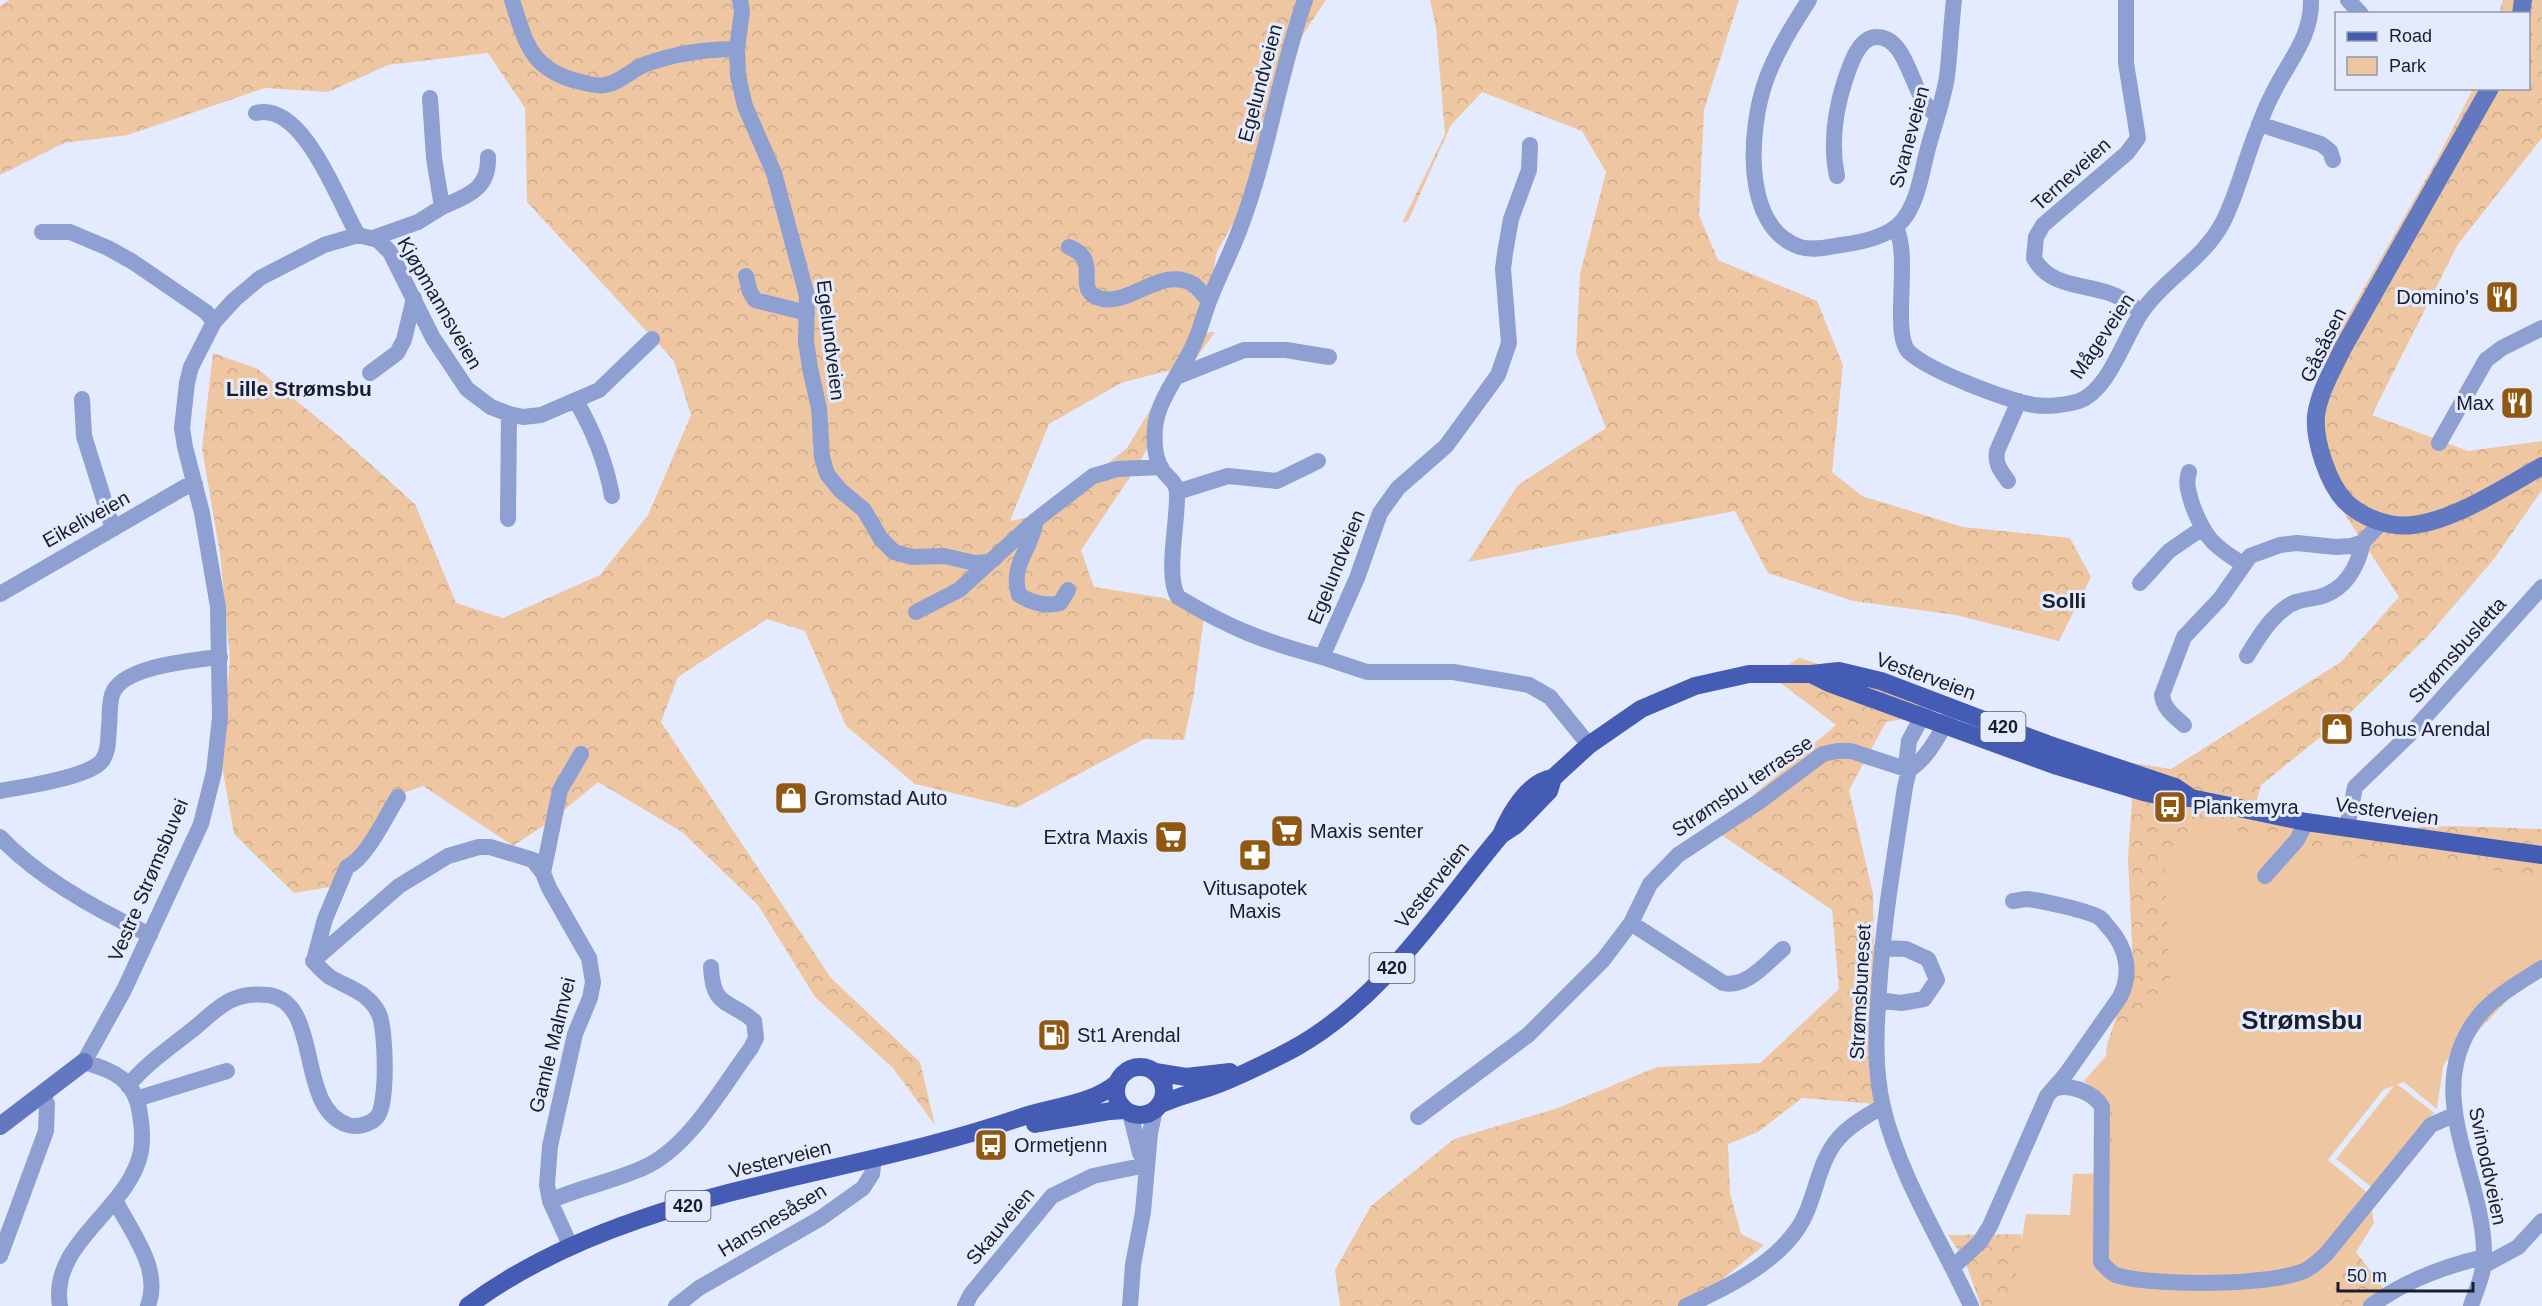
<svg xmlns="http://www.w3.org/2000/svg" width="2542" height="1306" font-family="Arial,sans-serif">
<defs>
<pattern id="forest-crowns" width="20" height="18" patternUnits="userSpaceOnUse" patternTransform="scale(1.5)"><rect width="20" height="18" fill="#eec7a2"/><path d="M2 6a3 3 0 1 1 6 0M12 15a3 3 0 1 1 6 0" fill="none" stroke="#ccaa8c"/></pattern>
</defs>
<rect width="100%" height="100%" fill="#e4ebff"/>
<path fill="url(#forest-crowns)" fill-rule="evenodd" d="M 9,0 L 1326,0 L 1298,42 L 1270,157 L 1217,252 L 1201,333 L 1215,332 L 1189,368 L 1140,462 L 1081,550 L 1094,587 L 1164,598 L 1204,617 L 1194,693 L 1184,740 L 1144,739 L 1016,808 L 915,784 L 846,726 L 805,631 L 767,619 L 678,677 L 661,722 L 831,978 L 920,1062 L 935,1125 L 893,1068 L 815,997 L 758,905 L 682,832 L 598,782 L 552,820 L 513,846 L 423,786 L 398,795 L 342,885 L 294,893 L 234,834 L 221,760 L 230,659 L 220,554 L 202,448 L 213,353 L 258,369 L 338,435 L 415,504 L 456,603 L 503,618 L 600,575 L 648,515 L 691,415 L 674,361 L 527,202 L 525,108 L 488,53 L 388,65 L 328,92 L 265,88 L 128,135 L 64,143 L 0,175 L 0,6 ZM 1166,371 L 1173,372 L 1127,448 L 1044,514 L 1010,521 L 1049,424 L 1121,383 Z
M 1430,0 L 1739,0 L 1704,110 L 1699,215 L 1718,260 L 1817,301 L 1843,365 L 1832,472 L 1862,496 L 1963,527 L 2070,538 L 2091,577 L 2059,641 L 1956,615 L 1853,601 L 1768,573 L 1735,511 L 1468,562 L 1518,485 L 1606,428 L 1576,353 L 1580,274 L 1606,172 L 1582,131 L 1482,92 L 1451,125 L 1408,221 L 1402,223 L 1445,134 L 1436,27 Z
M 2503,0 L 2542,0 L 2542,138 L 2458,244 L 2372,415 L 2468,451 L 2542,441 L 2542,490 L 2494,559 L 2426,638 L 2349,714 L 2261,785 L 2254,810 L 2344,830 L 2451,826 L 2542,829 L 2542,964 L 2479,1030 C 2451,1074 2378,1088 2334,1110 C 2261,1148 2191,1192 2121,1233 L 2098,1146 L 2107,1045 L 2133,965 L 2128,858 L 2132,799 L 2040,752 L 1943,713 L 1886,722 L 1849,790 L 1873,894 L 1876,1104 L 1802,1098 L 1758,1132 L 1728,1144 L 1730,1193 L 1741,1234 L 1764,1245 L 1690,1306 L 1340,1306 L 1335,1270 L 1371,1206 L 1454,1139 L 1558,1108 L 1657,1067 L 1760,1063 L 1839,989 L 1832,910 L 1720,834 L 1753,795 L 1836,725 L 1770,675 L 1800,658 L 2001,722 L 2101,758 L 2171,769 L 2341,662 L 2399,597 L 2340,507 L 2311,423 L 2332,344 L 2437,159 L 2473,89 L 2528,88 L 2528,14 L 2499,13 Z
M 2021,1234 L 2031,1306 L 1981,1306 L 1965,1261 L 1948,1235 Z
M 2346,1239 L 2385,1290 L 2371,1306 L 2236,1306 Z"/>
<path fill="#eec7a2" d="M 2202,827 L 2226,828 L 2311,852 L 2513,873 L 2542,879 L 2542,953 L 2500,981 L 2472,1006 L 2443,1067 L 2437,1109 L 2395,1075 L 2328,1160 L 2369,1194 L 2374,1223 L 2323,1306 L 2011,1306 L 2026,1214 L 2070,1215 L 2073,1174 L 2110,1173 L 2114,1104 L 2084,1081 L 2140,1017 L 2170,977 L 2165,869 L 2176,838 Z
M 2396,1083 L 2434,1113 L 2374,1189 L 2336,1159 Z"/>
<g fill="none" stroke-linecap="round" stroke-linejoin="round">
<path stroke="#8e9fd1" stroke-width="16" d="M 512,0 C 525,41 530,69 577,81 C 586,83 596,87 605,85 C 620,83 632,69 646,64 C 674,54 707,49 737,49
M 740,0 L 742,11 L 737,49 L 738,76 L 745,106 L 774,173 L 807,296 L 806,341 L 810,368 L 819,408 L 822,457 L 827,474 L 840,490 L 864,510 L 881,539 L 894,552 L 912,557 L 944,556 L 975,563 L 989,562 L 995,558
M 1305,0 C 1279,73 1269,150 1242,223 C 1233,249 1220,273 1210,299 C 1204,314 1200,331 1193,346 C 1181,373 1158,398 1155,428 C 1154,440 1155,457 1161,468 C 1167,478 1177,481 1177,494 C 1178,522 1165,576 1178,597 C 1229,628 1265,642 1322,657
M 1809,0 C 1793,25 1776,52 1766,80 C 1749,127 1741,227 1800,247 C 1812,251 1829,247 1841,245 C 1862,242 1889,237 1903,220 C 1918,201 1921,175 1927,152 C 1933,128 1943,102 1947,77 C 1950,52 1951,26 1954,0
M 2126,0 L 2126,63 L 2138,138 L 2127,153 L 2043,225 L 2036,237 L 2034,258 C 2048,286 2082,284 2109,293 C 2121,297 2131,304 2141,312
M 2348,0 L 2361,14
M 256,113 C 304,101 339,204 358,235
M 2259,124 L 2321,144 L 2330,151 L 2333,160
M 1530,145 L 1529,170 L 1511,219 L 1505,253 L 1503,269 L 1509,343 L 1498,375 L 1446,446 L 1398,488 L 1380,513 L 1357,578 L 1322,657 L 1367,672 L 1453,672 L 1529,685 L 1550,697 L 1589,745
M 1837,176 C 1830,143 1835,111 1845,80 C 1850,66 1858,38 1876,37 C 1910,36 1911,101 1936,114
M 442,207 C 468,195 489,190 488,157
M 1896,228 C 1911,257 1891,334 1909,352 C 1929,371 2006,400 2034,405 C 2047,407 2067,405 2079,401 C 2109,390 2124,338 2141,313 C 2164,279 2204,259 2223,222 C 2238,193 2245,159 2258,128 C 2262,117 2266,106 2272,95 C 2287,63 2312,38 2311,0
M 42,232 L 70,232 L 108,248 L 133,262 L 206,312 L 214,322
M 373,238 L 418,222 L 442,207 L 434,158 L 430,98
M 1069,247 C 1105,261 1069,292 1103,299 C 1133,304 1162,266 1193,284 C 1199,288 1203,296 1209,300
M 746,276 L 750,292 L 755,300 L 807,313
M 370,373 L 397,353 L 404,340 L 414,298
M 1176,377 L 1244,350 L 1286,350 L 1329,357
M 82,399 L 84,436 L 113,529
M 576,401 C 593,430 606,463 612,496
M 2439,443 L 2486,360 L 2502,348 L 2542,328
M 2189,472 C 2185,483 2189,493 2192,504 C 2204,537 2213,546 2243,564
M 2008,481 C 2000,470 1995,464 1997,451 L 2019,401
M 1177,492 L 1228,476 L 1277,481 L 1318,461
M 508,519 L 509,414
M 1035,524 C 1030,552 1010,564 1019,595 C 1032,603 1045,607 1060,603 L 1068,590
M 2140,583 L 2169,551 L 2201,529
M 0,594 L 185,487 L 195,484
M 916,612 L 959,590 L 1036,520 L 1093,476 L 1117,469 L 1161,467
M 2247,656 C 2257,640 2268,621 2284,609 C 2294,600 2306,600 2319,597 C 2345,590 2358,567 2363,542
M 1927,707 L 1909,741 L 1907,757 L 1909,770 L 1905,787 C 1895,855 1883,922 1879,990 C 1876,1029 1874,1068 1883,1107 C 1900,1178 1941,1240 1971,1306
M 2184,725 C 2174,716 2163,708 2162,695 L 2184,637 L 2220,599 L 2250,556 L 2280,545 L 2297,543 L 2336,547 L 2351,546 L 2363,542 L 2382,522
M 1909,770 C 1929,757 1939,734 1951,714
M 0,791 C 23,787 85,778 101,762 C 109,753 108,739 109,727 C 110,717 109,705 112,695 C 120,666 194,660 220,657
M 2347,828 L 2355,787 L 2408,736 L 2542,587
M 0,837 C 38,878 99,911 150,935
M 543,873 L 560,790 L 581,754
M 2265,876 L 2297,840 L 2306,822
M 1631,923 L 1723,983 C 1747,988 1765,964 1783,949
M 314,960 L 325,919 L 347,867 C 366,859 386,816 398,797
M 313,961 L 399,886 L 448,856 L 479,847 L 490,847 L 533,860 L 543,873 L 549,888 L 589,958 L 593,982 L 590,998 L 575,1034 L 550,1146 L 547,1185 L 550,1201 L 570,1245
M 1878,1000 L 1901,1003 L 1924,999 L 1937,980 L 1928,959 L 1906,949 L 1882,948
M 128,1086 C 146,1063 174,1045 197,1026 C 220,1006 234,991 268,995 C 323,1002 295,1108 348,1125 C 357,1128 371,1124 377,1117 C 388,1105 386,1029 379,1014 C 369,992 348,988 330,977 C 324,973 318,966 313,961
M 2054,1089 C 2069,1083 2094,1092 2102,1107 L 2101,1262 C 2106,1267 2112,1275 2119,1276 C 2156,1286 2272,1286 2306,1270 C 2313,1266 2321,1259 2327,1253 L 2431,1125 L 2454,1115
M 136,1099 L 227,1071
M 1130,1113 L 1140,1153 L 1145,1162
M 1418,1117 L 1528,1035 L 1603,960 L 1631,923 L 1650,884 L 1678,855 L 1760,801 L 1823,754 L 1837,751 L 1851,751 L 1909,770
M 550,1201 C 581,1187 615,1181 645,1167 C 690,1146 722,1087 751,1048 L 756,1038 L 754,1021 C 729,999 713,1009 711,967
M 116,1202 C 132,1233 162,1270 148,1306
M 0,1256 L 46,1131 L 47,1104 L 43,1095
M 2483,1266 L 2518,1247 L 2542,1221
M 1953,1267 L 1980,1242 L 1990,1226 L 2047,1096 L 2066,1074 L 2120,997 C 2132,973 2127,948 2109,928 C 2106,925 2103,920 2100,918 C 2090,911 2039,900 2027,899 C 2022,899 2017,901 2013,901
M 60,1306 C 49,1242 130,1210 141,1151 C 143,1139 142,1126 140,1114 C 136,1080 113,1070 84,1062 L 124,990 L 201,824 L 214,772 L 220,717 L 218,607 L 202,513 L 185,447 L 182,428 L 187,383 L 191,367 L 214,322 L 234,300 L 260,278 L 324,245 L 358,235 L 378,240 L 390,252 L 433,338 L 467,389 L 491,407 L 509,414 L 523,417 L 541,415 L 599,390 L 652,339
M 676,1306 L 699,1288 L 821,1218 L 863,1188 L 872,1174 L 874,1158
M 965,1306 L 971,1294 L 1052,1196 L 1093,1176 L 1146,1165
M 1130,1306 L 1133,1265 L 1143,1212 L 1150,1133 L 1155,1110
M 1686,1306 C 1724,1289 1771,1266 1796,1231 C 1816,1204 1816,1164 1838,1139 C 1850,1125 1868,1115 1883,1106
M 2371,1306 C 2403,1282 2445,1266 2484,1257
M 2471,1306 C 2476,1290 2484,1275 2484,1258 C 2486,1176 2419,1095 2477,1018 C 2493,997 2520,982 2542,968"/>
<path stroke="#6279c1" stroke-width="18" d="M 2521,14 L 2523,0
M 2490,88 L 2343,348 C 2333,369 2319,392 2316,416 C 2314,441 2328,483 2345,501 C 2362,518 2390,528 2413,525 C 2455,520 2505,487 2542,466
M 0,1126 L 84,1062"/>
<path stroke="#455cb4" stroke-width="18" d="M 1811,674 L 1829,683 L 2057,766 L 2143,792 L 2171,798 L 2191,798 L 2306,822 L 2542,855
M 1501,835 L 1516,825 L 1549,791 L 1553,778 L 1589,745 L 1641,709 L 1695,686 L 1749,674 L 1811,674 L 1839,671 L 1881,681 L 2047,744 L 2175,787 L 2191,798
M1116 1091a24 24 0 1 1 48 0a24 24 0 1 1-48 0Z
M 1155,1072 L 1186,1077 L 1230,1072
M 1159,1105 C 1179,1095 1199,1092 1219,1084 C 1244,1074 1270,1061 1293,1049 C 1382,1000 1438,910 1501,835 C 1510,813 1528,782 1553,778
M 1035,1124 L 1110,1111 L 1125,1110
M 468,1306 C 627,1188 837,1181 1019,1118 C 1050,1107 1091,1105 1117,1083"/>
</g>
<defs>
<symbol id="restaurant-square" viewBox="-11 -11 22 22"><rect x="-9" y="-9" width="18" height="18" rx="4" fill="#905810" stroke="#e4ebff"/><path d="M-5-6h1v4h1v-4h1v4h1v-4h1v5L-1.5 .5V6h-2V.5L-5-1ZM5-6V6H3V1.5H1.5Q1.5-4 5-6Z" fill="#fff"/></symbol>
<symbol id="shop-square" viewBox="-11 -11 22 22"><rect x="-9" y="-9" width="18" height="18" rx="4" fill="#905810" stroke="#e4ebff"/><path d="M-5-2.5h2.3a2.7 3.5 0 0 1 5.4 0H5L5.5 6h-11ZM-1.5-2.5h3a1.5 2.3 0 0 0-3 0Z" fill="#fff"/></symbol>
<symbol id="bus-square" viewBox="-11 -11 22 22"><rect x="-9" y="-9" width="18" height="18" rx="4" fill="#905810" stroke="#e4ebff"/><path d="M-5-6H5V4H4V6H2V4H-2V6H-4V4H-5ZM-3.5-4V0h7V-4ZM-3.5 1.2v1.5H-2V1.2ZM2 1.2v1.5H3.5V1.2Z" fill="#fff"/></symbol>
<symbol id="supermarket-square" viewBox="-11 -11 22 22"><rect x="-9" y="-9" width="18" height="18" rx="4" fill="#905810" stroke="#e4ebff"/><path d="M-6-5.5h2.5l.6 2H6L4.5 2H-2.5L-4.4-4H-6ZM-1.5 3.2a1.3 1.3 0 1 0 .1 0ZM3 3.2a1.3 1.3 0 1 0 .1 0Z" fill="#fff"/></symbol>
<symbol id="pharmacy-square" viewBox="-11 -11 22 22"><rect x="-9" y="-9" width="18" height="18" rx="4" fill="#905810" stroke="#e4ebff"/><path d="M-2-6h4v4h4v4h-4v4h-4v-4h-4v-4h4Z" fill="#fff"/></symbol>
<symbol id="fuel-square" viewBox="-11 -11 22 22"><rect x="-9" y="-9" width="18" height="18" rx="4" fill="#905810" stroke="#e4ebff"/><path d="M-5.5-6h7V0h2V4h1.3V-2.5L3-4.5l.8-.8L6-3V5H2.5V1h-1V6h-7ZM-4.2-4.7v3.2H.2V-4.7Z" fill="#fff"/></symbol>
</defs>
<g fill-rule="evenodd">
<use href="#restaurant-square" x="2483" y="278" width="38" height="38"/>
<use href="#restaurant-square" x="2498" y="384" width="38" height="38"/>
<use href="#shop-square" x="2318" y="710" width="38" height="38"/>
<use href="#shop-square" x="772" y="779" width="38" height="38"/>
<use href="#bus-square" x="2151" y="788" width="38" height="38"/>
<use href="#supermarket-square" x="1268" y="812" width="38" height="38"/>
<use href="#supermarket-square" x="1152" y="818" width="38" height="38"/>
<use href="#pharmacy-square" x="1236" y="836" width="38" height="38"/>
<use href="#fuel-square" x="1035" y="1016" width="38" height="38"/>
<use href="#bus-square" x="972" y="1126" width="38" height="38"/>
</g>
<g text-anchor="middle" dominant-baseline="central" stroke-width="6" stroke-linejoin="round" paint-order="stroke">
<g fill="#e4ebff" stroke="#575c6a" stroke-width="1.5">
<rect x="1980.5" y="712" width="45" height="30" rx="4.5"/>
<rect x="1369.5" y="953" width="45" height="30" rx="4.5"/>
<rect x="665.5" y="1191" width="45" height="30" rx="4.5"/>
</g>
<g font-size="18" font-weight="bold" fill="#1a1e2a">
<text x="2003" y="727">420</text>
<text x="1392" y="968">420</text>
<text x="688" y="1206">420</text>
</g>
<g font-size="20" fill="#1a1e2a" stroke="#e4ebff">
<text transform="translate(1260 83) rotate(-75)">Egelundveien</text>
<text transform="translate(1909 137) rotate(-75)">Svaneveien</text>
<text transform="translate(2071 174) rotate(-42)">Terneveien</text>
<text transform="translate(440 303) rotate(60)">Kjøpmannsveien</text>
<text transform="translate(2102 336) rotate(-56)">Mågeveien</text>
<text transform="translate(831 340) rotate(83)">Egelundveien</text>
<text transform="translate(2323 345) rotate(-64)">Gåsåsen</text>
<text transform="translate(86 519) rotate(-29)">Eikeliveien</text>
<text transform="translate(1336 567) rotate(-68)">Egelundveien</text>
<text transform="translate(2457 650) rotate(-48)">Strømsbusletta</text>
<text transform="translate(1926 676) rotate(20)">Vesterveien</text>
<text transform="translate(1742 786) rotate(-34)">Strømsbu terrasse</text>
<text transform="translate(2387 811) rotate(8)">Vesterveien</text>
<text transform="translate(148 880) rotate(-67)">Vestre Strømsbuvei</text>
<text transform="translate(1432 885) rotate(-51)">Vesterveien</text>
<text transform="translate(1860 992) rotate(-87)">Strømsbuneset</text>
<text transform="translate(552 1045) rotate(-76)">Gamle Malmvei</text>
<text transform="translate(780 1159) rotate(-14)">Vesterveien</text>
<text transform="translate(2488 1166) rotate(78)">Svinoddveien</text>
<text transform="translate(772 1220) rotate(-31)">Hansnesåsen</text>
<text transform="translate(1000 1226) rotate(-50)">Skauveien</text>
</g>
<g font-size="20" fill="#1a1e2a" stroke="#e4ebff" text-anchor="start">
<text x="2479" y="297" text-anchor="end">Domino's</text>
<text x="2494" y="403" text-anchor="end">Max</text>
<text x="2360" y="729">Bohus Arendal</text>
<text x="814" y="798">Gromstad Auto</text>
<text x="2193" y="807">Plankemyra</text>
<text x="1310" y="831">Maxis senter</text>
<text x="1148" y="837" text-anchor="end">Extra Maxis</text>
<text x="1255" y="888" text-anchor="middle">Vitusapotek<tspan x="1255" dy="23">Maxis</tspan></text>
<text x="1077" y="1035">St1 Arendal</text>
<text x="1014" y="1145">Ormetjenn</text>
</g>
<g font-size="21" font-weight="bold" fill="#1a1e2a" stroke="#e4ebff">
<text x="299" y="388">Lille Strømsbu</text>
<text x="2064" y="600">Solli</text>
</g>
<g font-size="26" font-weight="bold" fill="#1a1e2a" stroke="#e4ebff">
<text x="2302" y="1020">Strømsbu</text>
</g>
</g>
<rect x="2335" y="12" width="195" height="78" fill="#e4ebff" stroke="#9399aa" stroke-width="1.5"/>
<rect x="2347" y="32" width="30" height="9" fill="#455cb4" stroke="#9399aa" stroke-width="1.5"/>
<text x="2389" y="42" font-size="18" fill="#1a1e2a">Road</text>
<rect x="2347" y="57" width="30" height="18" fill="#eec7a2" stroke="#9399aa" stroke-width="1.5"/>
<text x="2389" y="72" font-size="18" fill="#1a1e2a">Park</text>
<path d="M2338 1282v9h135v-9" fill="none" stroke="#1a1e2a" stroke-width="3"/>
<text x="2347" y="1282" font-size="18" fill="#1a1e2a" stroke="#e4ebff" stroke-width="4.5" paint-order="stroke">50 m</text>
</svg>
